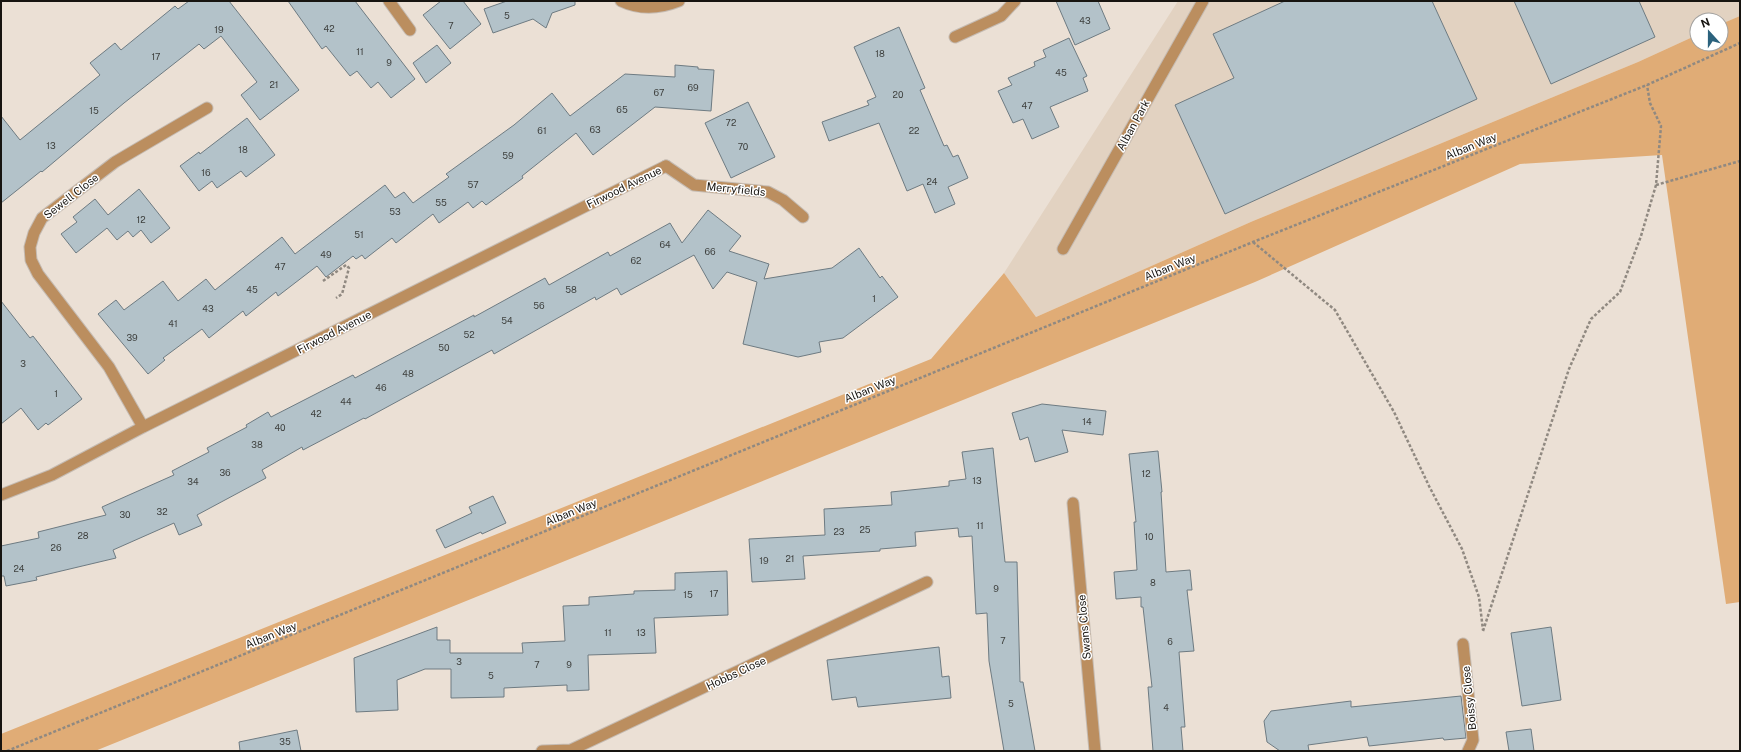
<svg xmlns="http://www.w3.org/2000/svg" width="1741" height="752" font-family="'Public Sans',sans-serif">
<rect width="100%" height="100%" fill="#ebe0d5"/>
<path fill="#e2d2c1" d="M 1178,1 L 1740,1 L 1740,16 L 1721,24 L 1721,20 L 1697,20 L 1697,35 L 1638,62 L 1253,221 L 1036,317 L 1004,273 Z"/>
<path fill="#e0ac76" d="M 1740,16 L 1740,602 L 1726,604 L 1662,155 L 1520,164 L 1255,282 L 95,751 L 1,751 L 1,734 L 931,359 L 1004,273 L 1036,317 L 1253,221 L 1638,62 L 1697,35 L 1697,44 L 1721,44 L 1721,24 Z"/>
<path fill="#b3c2c9" stroke="#6e7b82" d="M 189,1 L 229,1 L 299,90 L 260,120 L 241,95 L 257,82 L 221,36 L 204,49 L 199,44 L 124,103 L 42,172 L 41,171 L 1,203 L 1,116 L 20,140 L 100,75 L 90,63 L 115,43 L 121,50 L 175,6 L 178,9 Z
M 288,1 L 355,1 L 415,79 L 391,98 L 378,82 L 371,88 L 357,71 L 350,76 L 326,46 L 322,49 Z
M 441,1 L 463,1 L 481,24 L 450,49 L 423,15 Z
M 507,1 L 575,1 L 575,5 L 552,13 L 546,28 L 533,19 L 493,33 L 484,9 Z
M 1056,1 L 1098,1 L 1110,29 L 1075,45 Z
M 1285,1 L 1432,1 L 1477,99 L 1225,214 L 1175,105 L 1234,78 L 1213,34 Z
M 1514,1 L 1639,1 L 1655,37 L 1551,84 Z
M 899,27 L 925,88 L 920,90 L 944,146 L 947,145 L 953,157 L 958,155 L 968,178 L 948,187 L 955,204 L 935,213 L 923,184 L 907,191 L 879,123 L 829,141 L 822,122 L 869,105 L 867,101 L 876,97 L 854,47 Z
M 1069,38 L 1087,76 L 1083,78 L 1088,91 L 1050,107 L 1059,127 L 1032,139 L 1023,119 L 1013,123 L 998,91 L 1012,85 L 1008,78 L 1035,66 L 1034,62 L 1046,57 L 1043,50 Z
M 437,45 L 451,63 L 426,83 L 413,63 Z
M 675,65 L 698,67 L 698,69 L 714,70 L 711,111 L 655,107 L 593,155 L 576,133 L 522,176 L 523,178 L 486,205 L 482,201 L 473,208 L 468,202 L 439,223 L 433,214 L 396,243 L 392,238 L 365,259 L 362,255 L 356,259 L 353,256 L 326,277 L 317,266 L 278,296 L 276,292 L 246,316 L 243,311 L 209,338 L 202,329 L 163,358 L 165,360 L 148,374 L 98,314 L 116,300 L 124,310 L 163,281 L 178,301 L 206,279 L 215,290 L 282,237 L 295,254 L 385,185 L 395,198 L 404,192 L 413,203 L 449,177 L 446,174 L 514,125 L 552,93 L 570,116 L 625,74 L 675,77 Z
M 748,102 L 775,157 L 731,178 L 705,123 Z
M 247,118 L 275,155 L 246,177 L 241,171 L 217,188 L 212,181 L 199,191 L 180,166 L 199,152 L 200,154 Z
M 139,189 L 170,228 L 151,243 L 141,230 L 133,237 L 128,231 L 117,240 L 107,228 L 76,253 L 61,234 L 77,222 L 73,217 L 95,199 L 108,215 Z
M 708,210 L 741,236 L 729,251 L 769,264 L 764,279 L 832,268 L 859,248 L 880,278 L 882,276 L 898,297 L 843,338 L 819,342 L 821,352 L 798,357 L 743,344 L 757,282 L 727,272 L 713,289 L 694,255 L 621,295 L 617,288 L 596,300 L 595,297 L 494,354 L 492,350 L 365,419 L 364,418 L 303,450 L 302,447 L 262,470 L 266,478 L 197,515 L 202,525 L 179,535 L 174,523 L 113,550 L 116,558 L 36,577 L 37,580 L 6,586 L 4,576 L 1,576 L 1,546 L 39,538 L 38,532 L 106,515 L 102,507 L 174,475 L 172,471 L 209,452 L 207,448 L 247,427 L 246,425 L 268,412 L 271,417 L 353,375 L 355,378 L 474,315 L 474,317 L 545,278 L 549,285 L 608,252 L 610,256 L 670,223 L 682,243 Z
M 1,301 L 30,338 L 33,336 L 82,399 L 48,425 L 46,423 L 38,430 L 21,408 L 1,424 Z
M 1042,404 L 1106,411 L 1103,435 L 1062,430 L 1068,452 L 1035,462 L 1028,437 L 1020,440 L 1012,413 Z
M 993,448 L 1005,562 L 1017,562 L 1020,682 L 1023,682 L 1035,751 L 1004,751 L 989,661 L 987,613 L 976,614 L 972,536 L 959,537 L 958,528 L 915,532 L 916,546 L 880,549 L 880,551 L 803,556 L 805,579 L 752,582 L 749,539 L 825,535 L 824,509 L 892,505 L 891,492 L 949,486 L 949,481 L 966,479 L 962,452 Z
M 1158,451 L 1162,492 L 1161,492 L 1166,572 L 1190,570 L 1192,590 L 1187,590 L 1194,651 L 1179,652 L 1185,727 L 1181,727 L 1183,751 L 1153,751 L 1148,687 L 1152,687 L 1143,607 L 1141,607 L 1141,597 L 1116,599 L 1114,572 L 1137,570 L 1134,522 L 1136,522 L 1129,454 Z
M 493,496 L 506,523 L 482,534 L 481,532 L 445,548 L 436,530 L 472,513 L 469,507 Z
M 727,571 L 728,615 L 654,618 L 656,653 L 588,655 L 589,690 L 567,691 L 567,685 L 504,688 L 504,697 L 451,698 L 451,669 L 425,669 L 397,680 L 398,710 L 356,712 L 354,658 L 437,627 L 437,640 L 450,640 L 450,653 L 523,653 L 522,643 L 565,641 L 563,606 L 589,605 L 589,597 L 634,594 L 634,591 L 675,590 L 675,573 Z
M 1551,627 L 1561,700 L 1522,706 L 1511,633 Z
M 939,647 L 942,677 L 949,676 L 951,698 L 858,707 L 856,697 L 832,700 L 827,660 Z
M 1461,696 L 1466,738 L 1444,740 L 1443,738 L 1369,746 L 1367,737 L 1308,745 L 1309,751 L 1280,751 L 1267,742 L 1264,721 L 1271,711 L 1351,701 L 1351,707 Z
M 1531,729 L 1534,751 L 1509,751 L 1506,732 Z
M 297,730 L 301,751 L 240,751 L 239,742 Z"/>
<g fill="none" stroke-linecap="round" stroke-linejoin="round">
<defs>
<path id="service" d="M 666,166 L 694,185 L 768,192 L 783,200 L 803,217
M 1063,249 L 1203,1"/>
<path id="minor" d="M 389,1 L 410,30
M 621,1 C 640,10 659,9 679,1
M 955,37 L 1001,16 L 1015,1
M 143,427 L 109,367 L 38,274 L 31,260 L 30,247 L 34,233 L 42,218 L 115,162 L 207,108
M 1,495 L 52,475 L 143,427 L 666,166
M 1073,503 L 1095,751
M 1463,644 L 1473,740 L 1468,751
M 542,751 L 571,750 L 927,582"/>
</defs>
<use href="#service" stroke="#c5bbb2" stroke-width="13"/>
<use href="#minor" stroke="#c5bbb2" stroke-width="13"/>
<path stroke="#908981" stroke-width="2.5" stroke-dasharray="3 2" stroke-linecap="butt" d="M 1656,185 L 1740,161
M 1253,242 L 1335,310 L 1394,412 L 1429,486 L 1462,549 L 1479,597 L 1483,630
M 323,281 L 346,265 L 349,268 L 342,294 L 336,298
M 1483,631 L 1569,369 L 1591,319 L 1620,292 L 1641,236 L 1656,185 L 1661,126 L 1650,103 L 1647,85
M 7,751 L 1253,242 L 1647,85 L 1740,43"/>
<use href="#service" stroke="#bb8e5f" stroke-width="11"/>
<use href="#minor" stroke="#bb8e5f" stroke-width="11"/>
</g>
<g text-anchor="middle" dominant-baseline="central" stroke-width="3" stroke-linejoin="round" paint-order="stroke">
<g font-size="9" fill="#3e403e">
<text x="507" y="15">5</text>
<text x="1085" y="20">43</text>
<text x="451" y="25">7</text>
<text x="329" y="28">42</text>
<text x="219" y="29">19</text>
<text x="360" y="51">11</text>
<text x="880" y="53">18</text>
<text x="156" y="56">17</text>
<text x="389" y="62">9</text>
<text x="1061" y="72">45</text>
<text x="274" y="84">21</text>
<text x="693" y="87">69</text>
<text x="659" y="92">67</text>
<text x="898" y="94">20</text>
<text x="1027" y="105">47</text>
<text x="622" y="109">65</text>
<text x="94" y="110">15</text>
<text x="731" y="122">72</text>
<text x="595" y="129">63</text>
<text x="542" y="130">61</text>
<text x="914" y="130">22</text>
<text x="51" y="145">13</text>
<text x="743" y="146">70</text>
<text x="243" y="149">18</text>
<text x="508" y="155">59</text>
<text x="206" y="172">16</text>
<text x="932" y="181">24</text>
<text x="473" y="184">57</text>
<text x="441" y="202">55</text>
<text x="395" y="211">53</text>
<text x="141" y="219">12</text>
<text x="359" y="234">51</text>
<text x="665" y="244">64</text>
<text x="710" y="251">66</text>
<text x="326" y="254">49</text>
<text x="636" y="260">62</text>
<text x="280" y="266">47</text>
<text x="252" y="289">45</text>
<text x="571" y="289">58</text>
<text x="874" y="298">1</text>
<text x="539" y="305">56</text>
<text x="208" y="308">43</text>
<text x="507" y="320">54</text>
<text x="173" y="323">41</text>
<text x="469" y="334">52</text>
<text x="132" y="337">39</text>
<text x="444" y="347">50</text>
<text x="23" y="363">3</text>
<text x="408" y="373">48</text>
<text x="381" y="387">46</text>
<text x="56" y="393">1</text>
<text x="346" y="401">44</text>
<text x="316" y="413">42</text>
<text x="1087" y="421">14</text>
<text x="280" y="427">40</text>
<text x="257" y="444">38</text>
<text x="225" y="472">36</text>
<text x="1146" y="473">12</text>
<text x="977" y="480">13</text>
<text x="193" y="481">34</text>
<text x="162" y="511">32</text>
<text x="125" y="514">30</text>
<text x="980" y="525">11</text>
<text x="865" y="529">25</text>
<text x="839" y="531">23</text>
<text x="83" y="535">28</text>
<text x="1149" y="536">10</text>
<text x="56" y="547">26</text>
<text x="790" y="558">21</text>
<text x="764" y="560">19</text>
<text x="19" y="568">24</text>
<text x="1153" y="582">8</text>
<text x="996" y="588">9</text>
<text x="714" y="593">17</text>
<text x="688" y="594">15</text>
<text x="608" y="632">11</text>
<text x="641" y="632">13</text>
<text x="1003" y="640">7</text>
<text x="1170" y="641">6</text>
<text x="459" y="661">3</text>
<text x="537" y="664">7</text>
<text x="569" y="664">9</text>
<text x="491" y="675">5</text>
<text x="1011" y="703">5</text>
<text x="1166" y="707">4</text>
<text x="285" y="741">35</text>
</g>
<g font-size="11" fill="#171410" stroke="#fff">
<text transform="translate(1133 125) rotate(-61)">Alban Park</text>
<text transform="translate(1471 146) rotate(-22)">Alban Way</text>
<text transform="translate(624 187) rotate(-26)">Firwood Avenue</text>
<text transform="translate(736 189) rotate(6)">Merryfields</text>
<text transform="translate(71 196) rotate(-38)">Sewell Close</text>
<text transform="translate(1170 267) rotate(-22)">Alban Way</text>
<text transform="translate(334 332) rotate(-27)">Firwood Avenue</text>
<text transform="translate(870 389) rotate(-22)">Alban Way</text>
<text transform="translate(571 512) rotate(-22)">Alban Way</text>
<text transform="translate(1084 627) rotate(-95)">Swans Close</text>
<text transform="translate(271 635) rotate(-22)">Alban Way</text>
<text transform="translate(736 673) rotate(-25)">Hobbs Close</text>
<text transform="translate(1469 698) rotate(-96)">Boissy Close</text>
</g>
</g>
<rect width="1741" height="752" fill="none" stroke="#171410" stroke-width="4"/>
<g transform="translate(1709 32) rotate(339)"><circle r="19" fill="#ffffff" stroke="#a2a19f"/>
<path d="M0-3L7 15L0 10L-7 15Z" fill="#2b627d"/>
<text y="-6" font-size="11" font-weight="bold" text-anchor="middle" fill="#171410">N</text>
</g>
</svg>
